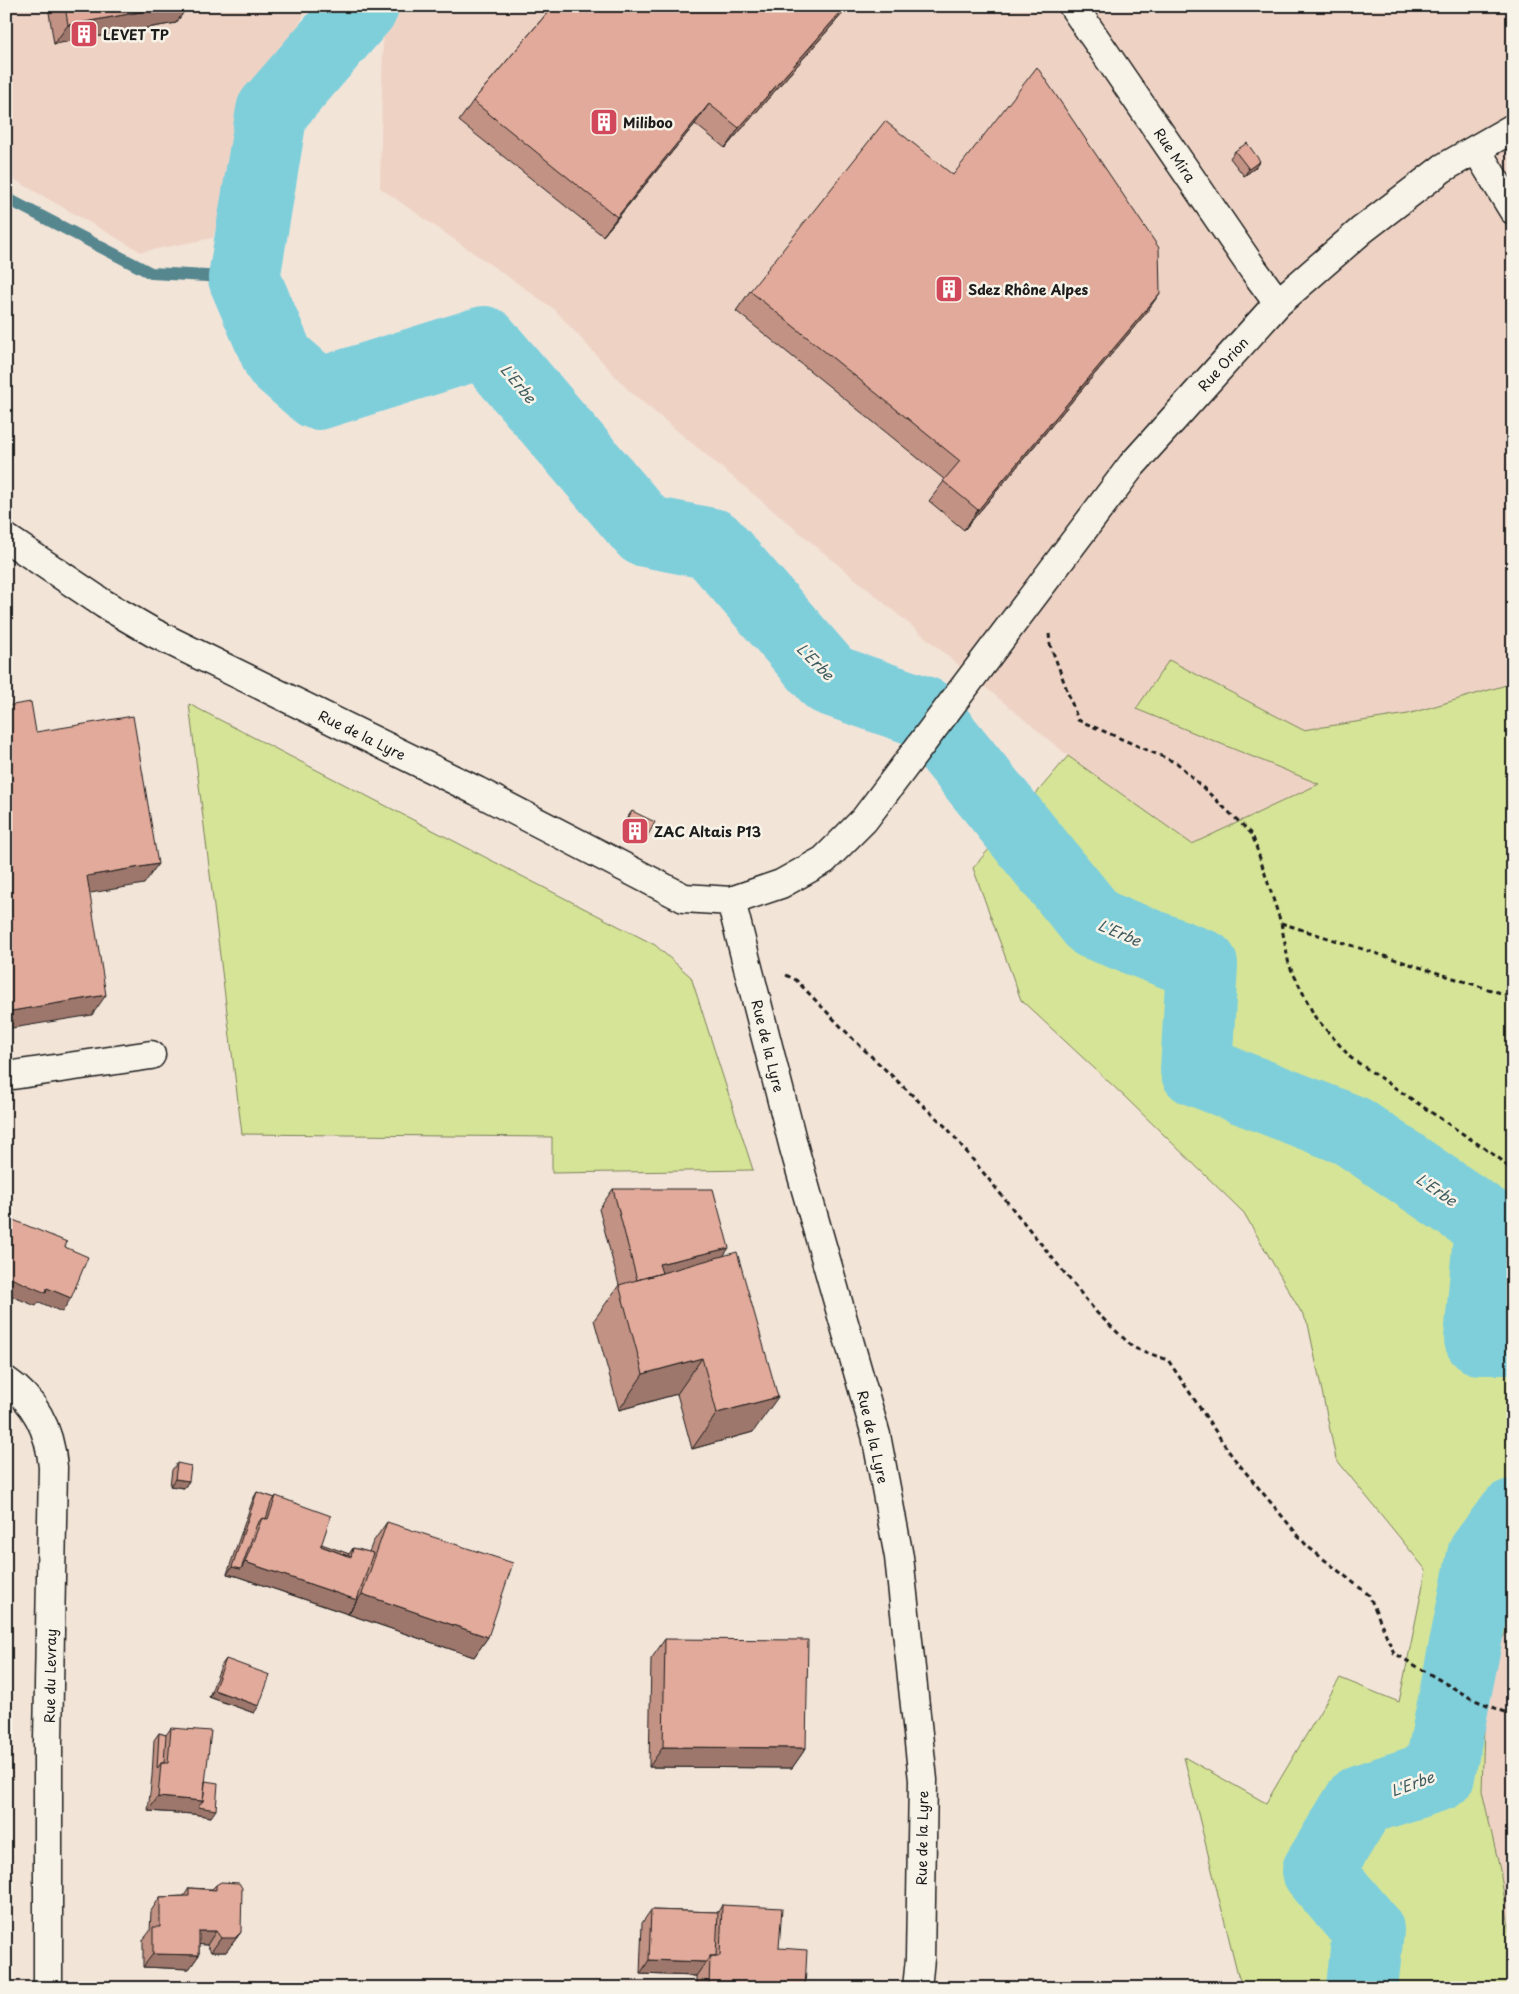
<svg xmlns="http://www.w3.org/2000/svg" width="1519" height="1994" font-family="'Playpen Sans',sans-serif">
<rect width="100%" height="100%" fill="#f3e4d8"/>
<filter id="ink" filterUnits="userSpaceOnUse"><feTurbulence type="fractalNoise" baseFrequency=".02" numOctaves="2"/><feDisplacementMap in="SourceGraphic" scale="10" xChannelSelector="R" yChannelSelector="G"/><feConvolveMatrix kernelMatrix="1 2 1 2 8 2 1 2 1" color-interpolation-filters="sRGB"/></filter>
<g filter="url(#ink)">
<path fill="#eed3c5" d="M 6,6 L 308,6 L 253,123 L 213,238 L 141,252 L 6,175 Z
M 396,6 L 1513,6 L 1513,878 L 1319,784 L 1192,844 L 1068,756 L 628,390 L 554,309 L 380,188 L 383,34 Z
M 1513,1621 L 1513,1952 L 1500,1870 L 1482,1791 L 1486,1665 Z"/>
<path fill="#d6e497" stroke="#79805a" d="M 1169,660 L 1303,730 L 1408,714 L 1513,683 L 1513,1621 L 1486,1665 L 1482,1791 L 1500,1870 L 1513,1952 L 1513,1988 L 1243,1988 L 1238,1975 L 1184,1757 L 1266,1803 L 1340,1678 L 1399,1702 L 1426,1570 L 1336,1459 L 1308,1324 L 1244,1213 L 1124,1096 L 1021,1000 L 973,868 L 1068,756 L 1192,844 L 1319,784 L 1136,709 Z
M 189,704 L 655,945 L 691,977 L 753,1170 L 552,1173 L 552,1137 L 242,1134 Z"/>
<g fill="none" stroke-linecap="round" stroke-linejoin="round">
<path stroke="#57878f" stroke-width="12" d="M 6,198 L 151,273 L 244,278"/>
<path stroke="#7fcfdb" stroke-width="72" d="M 363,6 L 272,111 L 244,278 L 279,360 L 318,394 L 484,342 L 645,531 L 712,544 L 830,680 L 923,712 L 1095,924 L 1202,965 L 1196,1070 L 1352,1131 L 1490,1225 L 1480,1339 L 1513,1339
M 1362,1988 L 1368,1930 L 1318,1871 L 1361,1800 L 1439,1775 L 1483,1555 L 1513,1515"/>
<defs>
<path id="minor" d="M 1073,6 L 1253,269 L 1278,303
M 1476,149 L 1513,210
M 6,538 L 104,604 L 154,633 L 477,791 L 684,898 L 731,901 L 781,884 L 824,860 L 864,820 L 1132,465 L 1278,303 L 1362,230 L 1443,168 L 1513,128
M 731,901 L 794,1148 L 876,1435 L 899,1557 L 923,1780 L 920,1959 L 917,1988
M 6,1076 L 151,1055
M 6,1381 C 36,1401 50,1432 53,1467 L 48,1741 L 48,1988"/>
</defs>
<use href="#minor" stroke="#1c1c1c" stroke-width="31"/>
<path stroke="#1c1c1c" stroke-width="3" stroke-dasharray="5 4" stroke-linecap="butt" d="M 1049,634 L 1050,644 L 1078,720 L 1177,763 L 1252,834 L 1281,923 L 1289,965 L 1315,1017 L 1351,1058 L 1500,1159 L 1513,1172
M 1281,923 L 1513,997
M 786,975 L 796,980 L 853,1039 L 948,1129 L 1097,1313 L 1134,1348 L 1168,1360 L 1232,1456 L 1307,1546 L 1369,1595 L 1394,1653 L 1472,1699 L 1513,1715"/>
<use href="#minor" stroke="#f7f3e8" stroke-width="28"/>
</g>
<path fill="#c29284" stroke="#1c1c1c" d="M 48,6 L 188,6 L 176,23 L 54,44 Z
M 553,6 L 848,6 L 843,13 L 725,148 L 695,124 L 603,236 L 459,121 L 473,101 Z
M 1235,151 L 1255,168 L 1244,176 L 1230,158 Z
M 953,175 L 1146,313 L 964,530 L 929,501 L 945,480 L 736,311 L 750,291 Z
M 632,811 L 647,837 L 642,844 L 620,832 L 627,818 Z
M 613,1189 L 724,1256 L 753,1432 L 692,1449 L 677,1394 L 619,1410 L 594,1320 L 619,1285 L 599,1209 Z
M 177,1463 L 189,1481 L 184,1488 L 170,1486 L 172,1470 Z
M 257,1492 L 275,1498 L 276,1496 L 321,1544 L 349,1554 L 353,1548 L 369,1552 L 373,1542 L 387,1522 L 488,1637 L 474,1657 L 236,1576 L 227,1574 L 253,1499 Z
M 665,1639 L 806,1748 L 792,1768 L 649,1767 L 651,1659 Z
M 226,1659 L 254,1713 L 209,1697 L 221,1666 Z
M 171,1728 L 205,1781 L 211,1817 L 193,1814 L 148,1811 L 152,1776 L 154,1740 L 159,1733 L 166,1735 Z
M 216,1885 L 241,1932 L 226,1952 L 211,1952 L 207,1945 L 199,1944 L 199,1955 L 189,1969 L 143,1967 L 143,1940 L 150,1931 L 151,1911 L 160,1897 L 184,1896 L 189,1888 L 212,1889 Z
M 722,1905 L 779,1948 L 805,1988 L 696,1988 L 696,1976 L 640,1974 L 642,1923 L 651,1910 L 718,1912 Z"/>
<path fill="#9e776c" stroke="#1c1c1c" d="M 173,6 L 188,6 L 176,23 L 54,44 L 68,25 Z
M 846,6 L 848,6 L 843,13 L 725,148 L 739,128 Z
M 709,104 L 695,124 L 603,236 L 617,217 Z
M 1260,161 L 1255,168 L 1244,176 L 1249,169 Z
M 1160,293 L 1146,313 L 964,530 L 978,510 Z
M 158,864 L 144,884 L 73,896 L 87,876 Z
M 106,995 L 92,1015 L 6,1029 L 6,1012 Z
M 729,1248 L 715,1268 L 645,1284 L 659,1264 Z
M 6,1276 L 47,1288 L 71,1298 L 62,1312 L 39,1302 L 36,1306 L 6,1294 Z
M 702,1358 L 677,1394 L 619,1410 L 643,1374 Z
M 778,1397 L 753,1432 L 692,1449 L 717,1413 Z
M 175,1479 L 189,1481 L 184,1488 L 170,1486 Z
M 245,1562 L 357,1600 L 348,1614 L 236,1576 L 227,1574 L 232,1567 L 241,1569 Z
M 362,1594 L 488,1637 L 474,1657 L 348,1614 Z
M 214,1690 L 259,1706 L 254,1713 L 209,1697 Z
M 663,1747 L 806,1748 L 792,1768 L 649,1767 Z
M 158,1797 L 203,1801 L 216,1810 L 211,1817 L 193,1814 L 148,1811 Z
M 199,1931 L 216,1931 L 207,1945 L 190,1944 Z
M 241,1932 L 226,1952 L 211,1952 L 221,1938 Z
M 153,1954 L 199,1955 L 189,1969 L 143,1967 Z
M 649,1960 L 706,1962 L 696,1976 L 640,1974 Z"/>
<path fill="#e2aa9a" stroke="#1c1c1c" d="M 65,6 L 173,6 L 68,25 Z
M 553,6 L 846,6 L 739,128 L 709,104 L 617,217 L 473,101 Z
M 1037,67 L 1159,248 L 1160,293 L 978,510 L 943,481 L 960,461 L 750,291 L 885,121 L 953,175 Z
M 1247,143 L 1260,161 L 1249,169 L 1235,151 Z
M 31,702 L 36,732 L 133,716 L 158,864 L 87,876 L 106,995 L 6,1012 L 6,706 Z
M 632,811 L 655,822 L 647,837 L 624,826 Z
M 613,1189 L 713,1189 L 729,1248 L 659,1264 L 662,1273 L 637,1280 Z
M 6,1217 L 67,1242 L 65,1247 L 88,1257 L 71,1298 L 47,1288 L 46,1293 L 6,1276 Z
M 737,1252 L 778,1397 L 717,1413 L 702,1358 L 643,1374 L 619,1285 Z
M 177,1463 L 191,1466 L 189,1481 L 175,1479 Z
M 257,1492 L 275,1498 L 271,1503 L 266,1519 L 262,1518 L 257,1524 L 241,1569 L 232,1567 Z
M 276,1496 L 331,1516 L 321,1546 L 351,1557 L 353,1548 L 373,1553 L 357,1600 L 245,1562 L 262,1518 L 268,1519 Z
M 387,1522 L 513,1563 L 488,1637 L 362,1594 Z
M 321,1544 L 349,1554 L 348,1556 L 321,1546 Z
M 665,1639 L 808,1640 L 806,1748 L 663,1747 Z
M 226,1659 L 270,1675 L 259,1706 L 214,1690 Z
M 171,1728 L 211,1731 L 203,1801 L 158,1797 L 161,1763 L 168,1763 Z
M 159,1733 L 166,1735 L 164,1763 L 161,1763 L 157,1769 Z
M 205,1781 L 218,1783 L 216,1810 L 198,1807 L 203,1801 Z
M 221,1882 L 239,1883 L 242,1888 L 241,1932 L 235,1938 L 221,1938 L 216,1931 L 199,1931 L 199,1955 L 153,1954 L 153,1927 L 160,1927 L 160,1897 L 189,1896 L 189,1888 L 216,1890 L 216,1885 Z
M 722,1905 L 782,1908 L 779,1948 L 807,1950 L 805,1988 L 709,1988 L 710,1956 L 720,1956 Z
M 651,1910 L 718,1912 L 716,1956 L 710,1956 L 706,1962 L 649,1960 Z"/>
</g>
<defs>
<symbol id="building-square" viewBox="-11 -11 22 22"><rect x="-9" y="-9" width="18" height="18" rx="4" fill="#d1495b" stroke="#f7f3e8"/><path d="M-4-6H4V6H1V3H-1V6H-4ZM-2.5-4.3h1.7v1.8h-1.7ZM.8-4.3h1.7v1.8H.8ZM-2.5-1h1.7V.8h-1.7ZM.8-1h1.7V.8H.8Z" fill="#fff"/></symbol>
</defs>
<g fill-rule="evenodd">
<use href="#building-square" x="68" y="18" width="32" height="32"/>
<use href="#building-square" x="588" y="106" width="32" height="32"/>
<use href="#building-square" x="933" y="273" width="32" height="32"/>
<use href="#building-square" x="619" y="815" width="32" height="32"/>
</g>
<g text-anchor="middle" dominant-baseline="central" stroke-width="5" stroke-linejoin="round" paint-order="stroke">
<g font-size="14" font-weight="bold" fill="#1c1c1c" stroke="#f7f3e8" text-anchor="start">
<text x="103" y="34">LEVET TP</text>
<text x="623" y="122">Miliboo</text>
<text x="968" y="289">Sdez Rhône Alpes</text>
<text x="654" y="831">ZAC Altais P13</text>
</g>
<g font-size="14" fill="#1c1c1c" stroke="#f7f3e8">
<text transform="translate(1175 155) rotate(56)">Rue Mira</text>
<text transform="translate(1223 364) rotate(-48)">Rue Orion</text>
<text transform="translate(362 735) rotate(26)">Rue de la Lyre</text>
<text transform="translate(768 1046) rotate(76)">Rue de la Lyre</text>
<text transform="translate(873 1437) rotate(77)">Rue de la Lyre</text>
<text transform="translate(50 1676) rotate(-89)">Rue du Levray</text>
<text transform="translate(922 1838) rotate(-89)">Rue de la Lyre</text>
</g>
<g font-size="15" font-style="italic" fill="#3f5b5f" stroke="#f7f3e8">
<text transform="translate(519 383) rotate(50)">L'Erbe</text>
<text transform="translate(816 661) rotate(45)">L'Erbe</text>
<text transform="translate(1120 932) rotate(23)">L'Erbe</text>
<text transform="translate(1437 1189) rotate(34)">L'Erbe</text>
<text transform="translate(1412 1783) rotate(-20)">L'Erbe</text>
</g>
</g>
<rect width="1519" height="1994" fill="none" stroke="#f7f3e8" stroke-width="25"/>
<rect x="12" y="12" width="1494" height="1969" fill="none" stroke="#1c1c1c" stroke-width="2" filter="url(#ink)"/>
</svg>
